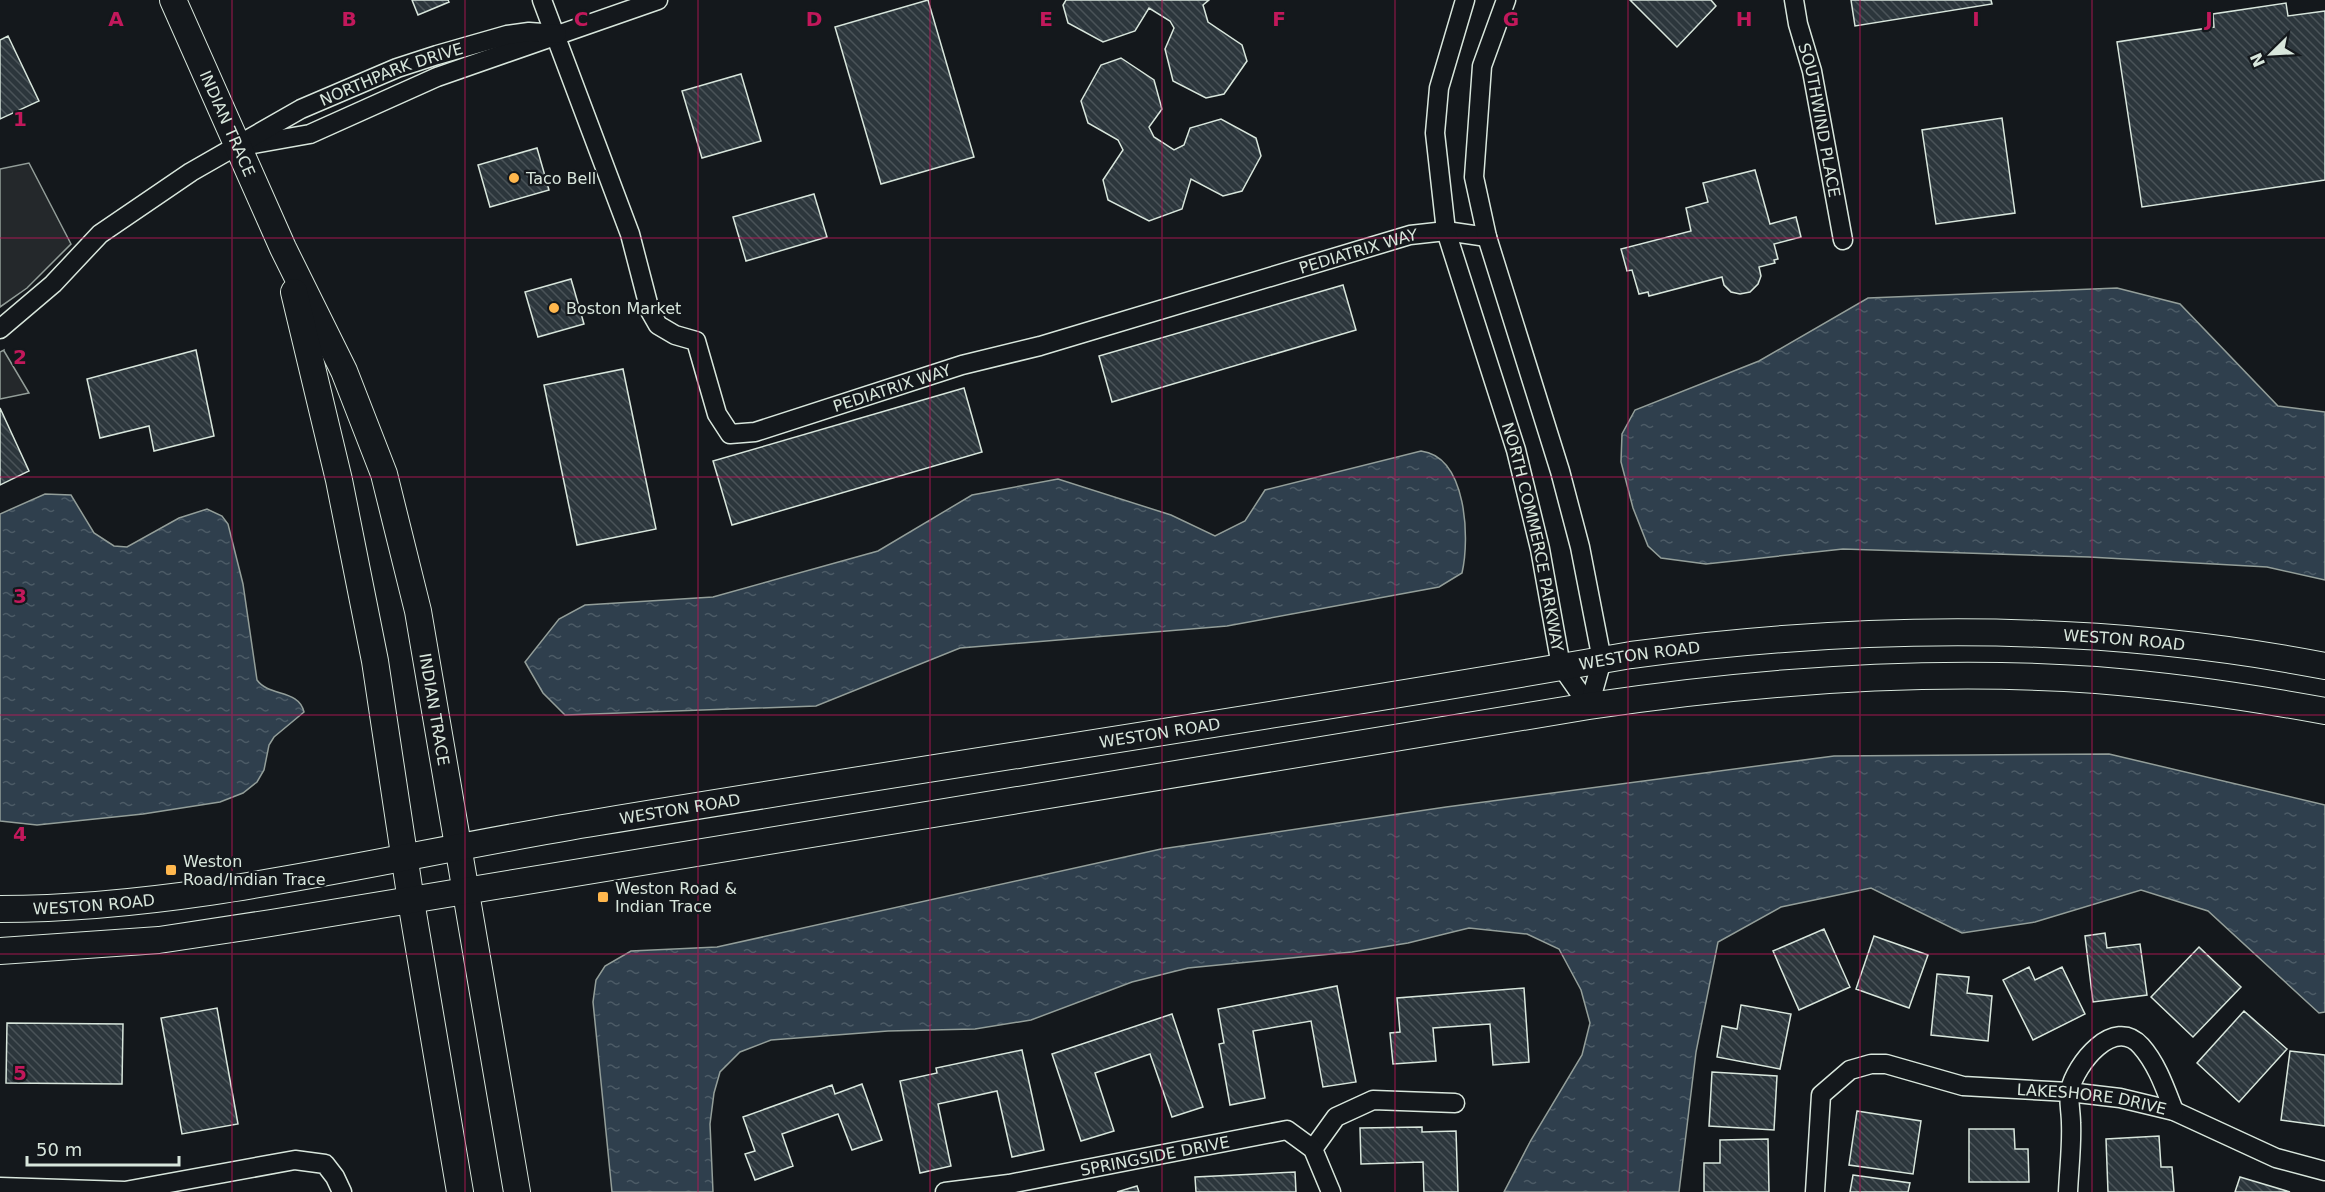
<svg xmlns="http://www.w3.org/2000/svg" width="2325" height="1192" font-family="'DejaVu Sans',sans-serif">
<defs>
<pattern id="water-ripples" width="26" height="14" patternUnits="userSpaceOnUse" patternTransform="scale(1.5)"><rect width="26" height="14" fill="#2f3f4d"/><path d="M2 4q2-2 4 0t4 0M15 11q2-2 4 0t4 0" fill="none" stroke="#4c5b66"/></pattern>
<pattern id="building-back-hatch" width="6" height="6" patternUnits="userSpaceOnUse" patternTransform="scale(1.5)"><rect width="6" height="6" fill="#2c363c"/><path d="M-1 5l2 2M0 0l6 6M5-1l2 2" fill="none" stroke="#4a5358"/></pattern>
</defs>
<rect width="100%" height="100%" fill="#14181c"/>
<path fill="#24282b" stroke="#939e99" stroke-width="1.5" d="M 29,163 L 71,244 L 27,288 L 0,307 L 0,169 Z
M 4,350 L 4,351 L 29,393 L 0,399 L 0,352 Z"/>
<path fill="url(#water-ripples)" stroke="#939e99" stroke-width="1.5" d="M 2117,288 L 2180,304 L 2278,406 L 2325,412 L 2325,580 L 2267,567 L 2089,557 L 1843,549 L 1706,564 L 1661,558 L 1648,546 L 1633,508 L 1621,462 L 1622,434 L 1635,410 L 1759,361 L 1868,298 Z
M 1421,451 C 1467,457 1470,538 1462,573 L 1439,587 L 1227,626 L 960,648 L 816,706 L 565,715 L 543,693 L 525,662 L 559,619 L 585,605 L 713,597 L 878,551 L 972,495 L 1058,479 L 1171,515 L 1215,536 L 1245,521 L 1265,490 Z
M 45,494 L 71,495 L 94,533 L 114,546 L 127,547 L 179,518 L 207,509 L 222,516 L 228,524 L 243,584 L 257,680 C 269,697 299,689 304,712 L 274,737 L 269,745 L 264,770 L 257,782 L 243,793 L 220,802 L 143,814 L 37,825 L 0,821 L 0,514 Z
M 2109,754 L 2325,805 L 2325,1012 L 2319,1013 L 2208,911 L 2141,890 L 2035,922 L 1962,933 L 1871,888 L 1781,907 L 1718,942 L 1696,1052 L 1679,1192 L 1504,1192 L 1531,1140 L 1582,1055 L 1590,1023 L 1581,990 L 1559,949 L 1527,934 L 1469,928 L 1408,943 L 1352,952 L 1188,968 L 1132,982 L 1031,1020 L 975,1029 L 888,1031 L 771,1040 L 740,1052 L 720,1072 L 714,1093 L 710,1124 L 713,1192 L 612,1192 L 593,1002 L 596,980 L 605,966 L 631,951 L 717,947 L 1161,849 L 1446,807 L 1834,756 Z"/>
<path fill="url(#building-back-hatch)" stroke="#d8e6dc" stroke-width="1.5" d="M 412,0 L 448,0 L 449,2 L 418,15 Z
M 928,0 L 974,157 L 881,184 L 835,27 Z
M 1066,0 L 1209,0 L 1203,5 L 1208,22 L 1242,45 L 1247,61 L 1224,94 L 1206,98 L 1173,81 L 1165,49 L 1174,28 L 1170,21 L 1149,8 L 1135,31 L 1103,42 L 1068,23 L 1063,5 Z
M 1630,0 L 1711,0 L 1716,6 L 1677,47 Z
M 1851,0 L 1991,0 L 1992,4 L 1855,26 Z
M 2286,3 L 2288,16 L 2325,11 L 2325,180 L 2142,207 L 2117,42 L 2214,27 L 2213,14 Z
M 8,36 L 39,101 L 0,119 L 0,40 Z
M 1121,58 L 1154,80 L 1162,109 L 1149,127 L 1154,137 L 1174,150 L 1184,145 L 1190,128 L 1221,119 L 1256,138 L 1261,156 L 1242,191 L 1223,196 L 1191,179 L 1182,209 L 1149,221 L 1108,200 L 1103,180 L 1123,150 L 1118,140 L 1088,123 L 1081,101 L 1101,65 Z
M 741,74 L 761,141 L 702,158 L 682,91 Z
M 2002,118 L 2015,213 L 1936,224 L 1922,130 Z
M 537,148 L 549,190 L 490,207 L 478,165 Z
M 1755,170 L 1770,224 L 1796,217 L 1801,237 L 1774,244 L 1778,259 L 1774,260 L 1775,263 L 1759,267 L 1761,276 L 1758,284 L 1750,292 L 1740,294 L 1731,292 L 1724,285 L 1722,277 L 1649,296 L 1648,292 L 1639,294 L 1632,270 L 1627,271 L 1621,249 L 1691,231 L 1686,208 L 1708,202 L 1703,183 Z
M 814,194 L 827,237 L 746,261 L 733,217 Z
M 571,279 L 584,324 L 538,337 L 525,292 Z
M 1343,285 L 1356,330 L 1112,402 L 1099,356 Z
M 196,350 L 214,436 L 154,451 L 149,426 L 100,438 L 87,379 Z
M 623,369 L 656,529 L 577,545 L 544,385 Z
M 964,388 L 982,452 L 732,525 L 713,461 Z
M 0,408 L 29,471 L 0,485 Z
M 1824,929 L 1850,987 L 1799,1010 L 1773,951 Z
M 2105,933 L 2107,948 L 2140,944 L 2147,995 L 2093,1002 L 2085,936 Z
M 1874,936 L 1928,955 L 1909,1008 L 1856,989 Z
M 2199,947 L 2241,987 L 2193,1037 L 2151,997 Z
M 2029,967 L 2035,980 L 2062,967 L 2085,1014 L 2033,1040 L 2003,980 Z
M 1937,974 L 1969,977 L 1967,993 L 1992,996 L 1988,1041 L 1931,1035 Z
M 1337,986 L 1356,1082 L 1323,1087 L 1311,1021 L 1253,1031 L 1265,1098 L 1230,1105 L 1219,1044 L 1224,1043 L 1218,1009 Z
M 1524,988 L 1529,1062 L 1493,1065 L 1490,1024 L 1433,1028 L 1436,1061 L 1393,1064 L 1390,1033 L 1400,1032 L 1397,998 Z
M 1741,1005 L 1791,1014 L 1780,1069 L 1717,1057 L 1722,1026 L 1737,1029 Z
M 217,1008 L 238,1124 L 182,1134 L 161,1018 Z
M 2244,1011 L 2287,1049 L 2239,1102 L 2197,1063 Z
M 1172,1014 L 1203,1107 L 1172,1117 L 1150,1054 L 1095,1073 L 1114,1131 L 1081,1141 L 1052,1054 Z
M 7,1023 L 123,1024 L 122,1084 L 6,1083 Z
M 1022,1050 L 1044,1150 L 1012,1157 L 997,1091 L 938,1104 L 951,1166 L 920,1173 L 900,1081 L 937,1073 L 936,1068 Z
M 2290,1051 L 2325,1055 L 2325,1126 L 2281,1120 Z
M 1712,1072 L 1777,1076 L 1774,1130 L 1709,1126 Z
M 862,1084 L 882,1140 L 852,1150 L 838,1114 L 782,1134 L 793,1166 L 755,1180 L 745,1154 L 755,1151 L 743,1117 L 832,1085 L 835,1094 Z
M 1857,1111 L 1921,1121 L 1913,1174 L 1849,1165 Z
M 1422,1127 L 1422,1132 L 1456,1131 L 1458,1192 L 1424,1192 L 1423,1162 L 1361,1164 L 1360,1128 Z
M 1969,1129 L 2014,1129 L 2015,1149 L 2028,1149 L 2029,1182 L 1969,1182 Z
M 2159,1136 L 2161,1167 L 2172,1167 L 2174,1192 L 2108,1192 L 2106,1139 Z
M 1768,1139 L 1769,1192 L 1704,1192 L 1704,1163 L 1720,1163 L 1720,1140 Z
M 1295,1172 L 1296,1192 L 1196,1192 L 1195,1177 Z
M 1853,1175 L 1910,1183 L 1908,1192 L 1850,1192 Z
M 2240,1177 L 2290,1192 L 2235,1192 Z
M 1137,1186 L 1139,1192 L 1117,1192 Z"/>
<g fill="none" stroke-linecap="round" stroke-linejoin="round">
<defs>
<g id="street">
<path id="s1" d="M 542,0 L 630,234 L 650,311 L 658,325 L 675,335 L 696,341 L 717,414 L 730,434 L 755,432 L 962,365 L 1040,346 L 1410,235 L 1446,231 L 1487,237"/>
<path id="s2" d="M 1465,0 L 1439,88 L 1435,133 L 1446,231 L 1516,450 L 1540,549 L 1561,666 L 1589,706"/>
<path d="M 1506,0 L 1482,66 L 1474,177 L 1487,237 L 1560,471 L 1580,547 L 1602,660 L 1589,706"/>
<path id="s3" d="M 1794,0 L 1798,24 L 1812,71 L 1843,240"/>
<path d="M 248,145 L 310,134 L 437,77 L 658,0"/>
<path id="s4" d="M 0,329 L 53,284 L 100,234 L 191,172 L 301,109 L 397,68 L 437,55 L 507,35 L 529,32 L 557,34"/>
<path d="M 1313,1149 L 1336,1117 L 1373,1100 L 1455,1103"/>
<path d="M 0,1187 L 125,1191 L 295,1160 L 325,1164 L 335,1177 L 342,1192"/>
<path id="s5" d="M 945,1192 L 1009,1184 L 1287,1130 L 1313,1149 L 1331,1192"/>
<path id="s6" d="M 1815,1192 L 1821,1095 L 1850,1070 L 1871,1064 L 1886,1064 L 1963,1086 L 2069,1092 L 2120,1098 L 2174,1111 L 2276,1158 L 2325,1171"/>
<path d="M 2068,1192 C 2069,1169 2072,1146 2071,1123 C 2071,1112 2068,1100 2070,1090 C 2075,1065 2114,1015 2141,1046 C 2157,1064 2165,1088 2174,1111"/>
</g>
<g id="secondary">
<path id="s7" d="M 173,0 L 283,248 L 344,371 L 384,474 L 418,611 L 517,1192"/>
<path d="M 294,292 L 339,480 L 375,661 L 411,901 L 460,1192"/>
<path id="s8" d="M 0,909 C 196,909 405,853 599,822 C 943,765 1288,715 1631,655 C 1862,624 2096,622 2325,666"/>
<path d="M 0,951 L 159,940 L 271,923 L 1589,706 C 1757,681 1926,668 2096,680 C 2172,686 2249,697 2325,711"/>
</g>
</defs>
<use href="#street" stroke="#d8e6dc" stroke-width="21"/>
<use href="#secondary" stroke="#d8e6dc" stroke-width="28"/>
<use href="#street" stroke="#14181c" stroke-width="18"/>
<use href="#secondary" stroke="#14181c" stroke-width="26"/>
</g>
<path fill="none" stroke="#c2185b" stroke-width="1.5" stroke-opacity="0.55" d="M 232,0 L 232,1192M 465,0 L 465,1192M 698,0 L 698,1192M 930,0 L 930,1192M 1162,0 L 1162,1192M 1395,0 L 1395,1192M 1628,0 L 1628,1192M 1860,0 L 1860,1192M 2092,0 L 2092,1192M 0,238 L 2325,238M 0,477 L 2325,477M 0,715 L 2325,715M 0,954 L 2325,954"/>
<g fill="#ffb74d" stroke="#14181c" stroke-width="2">
<circle cx="514" cy="178" r="6"/>
<circle cx="554" cy="308" r="6"/>
<rect x="165" y="864" width="12" height="12" rx="3"/>
<rect x="597" y="891" width="12" height="12" rx="3"/>
</g>
<g text-anchor="middle" dominant-baseline="central" stroke-width="4.5" stroke-linejoin="round" paint-order="stroke">
<g font-size="16" fill="#d8e6dc" stroke="#14181c">
<text stroke="none"><textPath href="#s4" startOffset="472">NORTHPARK DRIVE</textPath></text>
<text stroke="none"><textPath href="#s3" startOffset="123">SOUTHWIND PLACE</textPath></text>
<text stroke="none"><textPath href="#s7" startOffset="135">INDIAN TRACE</textPath></text>
<text stroke="none"><textPath href="#s1" startOffset="1142">PEDIATRIX WAY</textPath></text>
<text stroke="none"><textPath href="#s1" startOffset="656">PEDIATRIX WAY</textPath></text>
<text stroke="none"><textPath href="#s2" startOffset="554">NORTH COMMERCE PARKWAY</textPath></text>
<text stroke="none"><textPath href="#s8" startOffset="2146">WESTON ROAD</textPath></text>
<text stroke="none"><textPath href="#s8" startOffset="1660">WESTON ROAD</textPath></text>
<text stroke="none"><textPath href="#s7" startOffset="760">INDIAN TRACE</textPath></text>
<text stroke="none"><textPath href="#s8" startOffset="1174">WESTON ROAD</textPath></text>
<text stroke="none"><textPath href="#s8" startOffset="688">WESTON ROAD</textPath></text>
<text stroke="none"><textPath href="#s8" startOffset="94">WESTON ROAD</textPath></text>
<text stroke="none"><textPath href="#s6" startOffset="382">LAKESHORE DRIVE</textPath></text>
<text stroke="none"><textPath href="#s5" startOffset="213">SPRINGSIDE DRIVE</textPath></text>
</g>
<g font-size="16" fill="#d8e6dc" stroke="#14181c" text-anchor="start">
<text x="526" y="178">Taco Bell</text>
<text x="566" y="308">Boston Market</text>
<text x="183" y="861">Weston<tspan x="183" dy="18">Road/Indian Trace</tspan></text>
<text x="615" y="888">Weston Road &amp;<tspan x="615" dy="18">Indian Trace</tspan></text>
</g>
</g>
<g font-size="20" text-anchor="middle" font-weight="bold" fill="#c2185b" stroke="#14181c" stroke-width="4.5" stroke-linejoin="round" paint-order="stroke">
<text x="116" y="26">A</text>
<text x="349" y="26">B</text>
<text x="581" y="26">C</text>
<text x="814" y="26">D</text>
<text x="1046" y="26">E</text>
<text x="1279" y="26">F</text>
<text x="1511" y="26">G</text>
<text x="1744" y="26">H</text>
<text x="1976" y="26">I</text>
<text x="2209" y="26">J</text>
<text x="20" y="126">1</text>
<text x="20" y="364">2</text>
<text x="20" y="603">3</text>
<text x="20" y="841">4</text>
<text x="20" y="1080">5</text>
</g>
<g transform="translate(2271 54) rotate(246)" stroke="#14181c" stroke-width="4.5" paint-order="stroke">
<path d="M0-4.5L10 22L0 15L-10 22Z" fill="#d8e6dc"/>
<text y="-9" font-size="16" font-weight="bold" text-anchor="middle" fill="#d8e6dc">N</text>
</g>
<path d="M27 1156v9h152v-9" fill="none" stroke="#d8e6dc" stroke-width="3"/>
<text x="36" y="1156" font-size="18" fill="#d8e6dc" stroke="#14181c" stroke-width="4.5" paint-order="stroke">50 m</text>
</svg>
